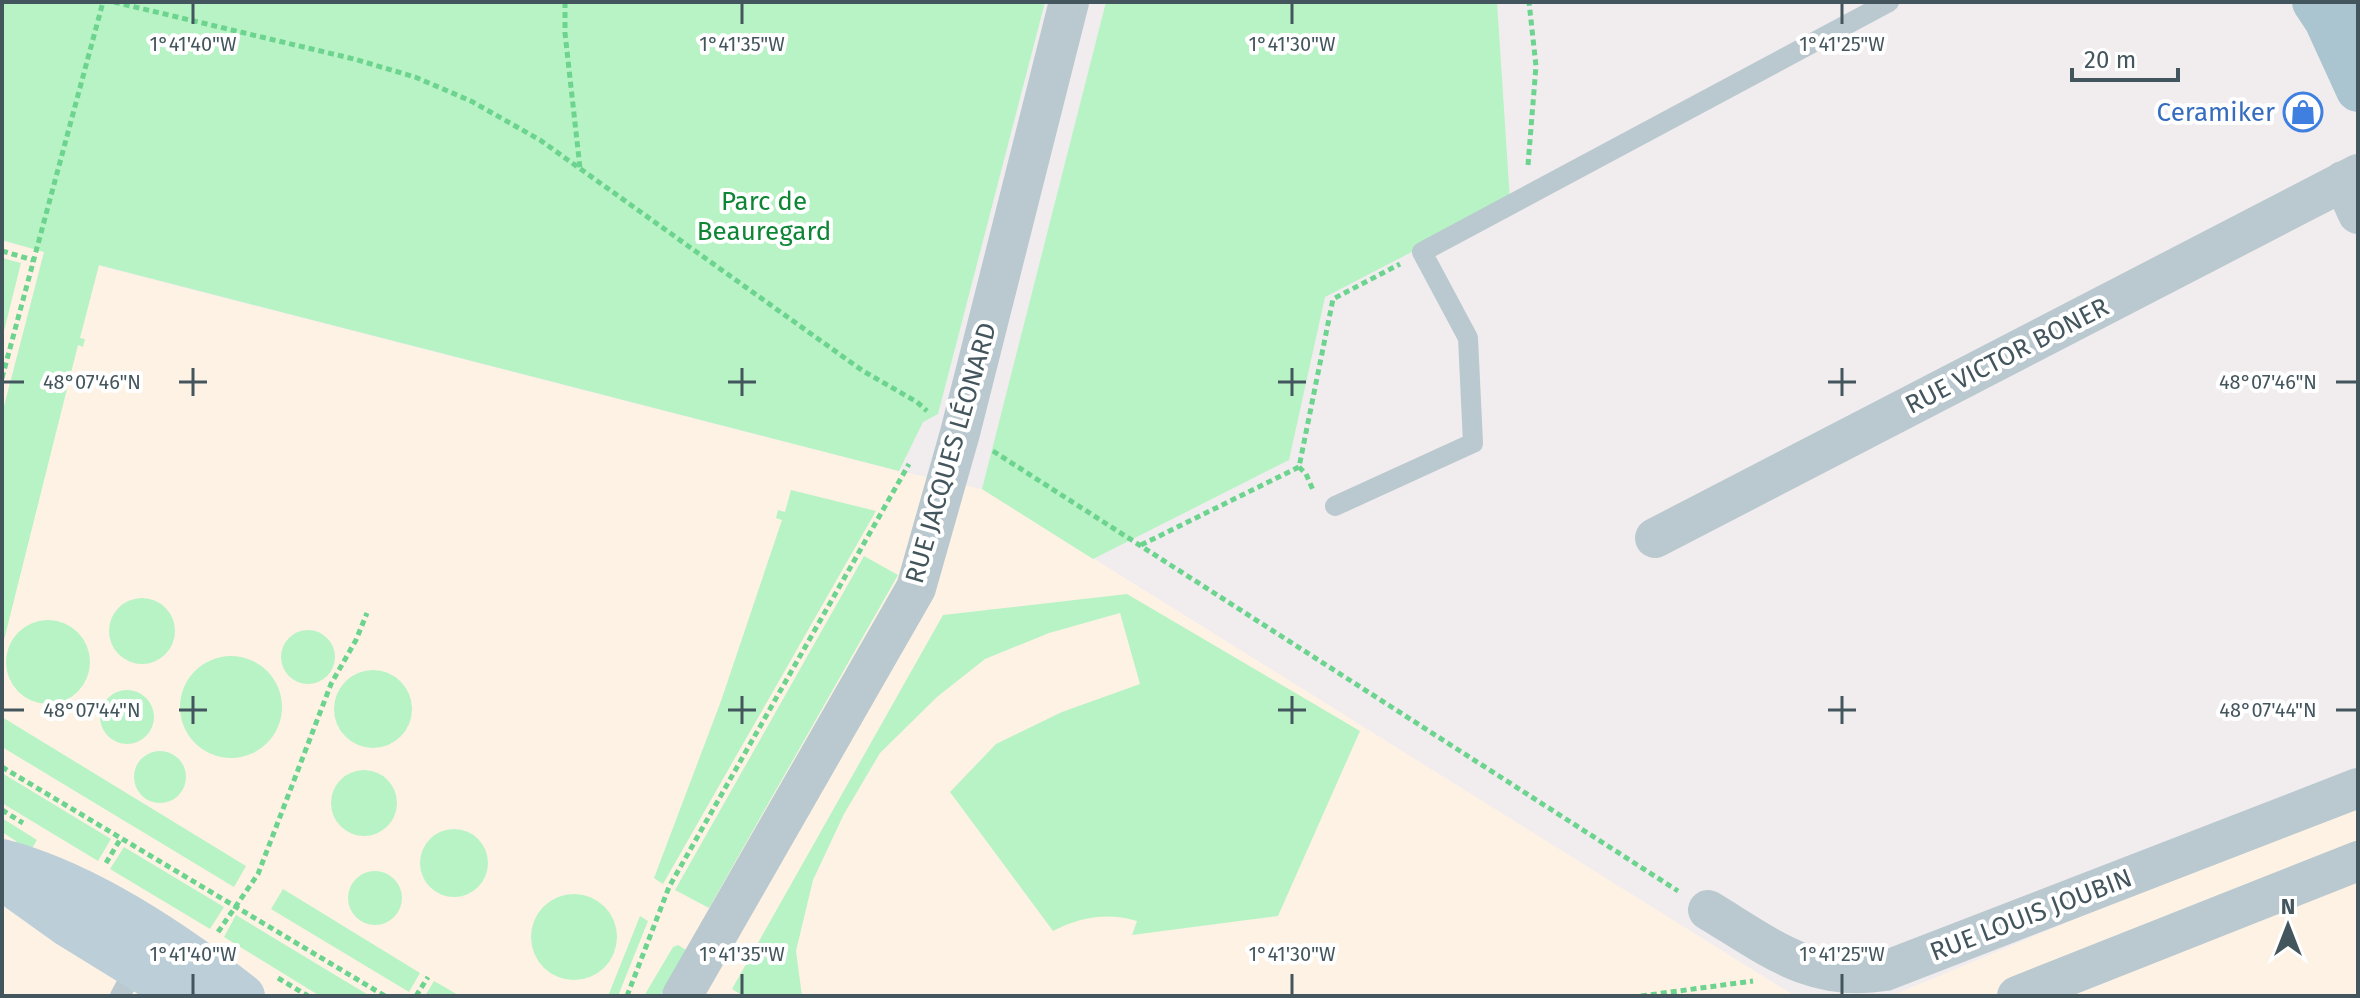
<svg xmlns="http://www.w3.org/2000/svg" width="2360" height="998" font-family="'Fira Sans',sans-serif">
<rect width="100%" height="100%" fill="#f1edee"/>
<path fill="#fef2e5" d="M 2,241 L 899,471 L 982,489 L 1795,996 L 2,996 Z
M 2358,801 L 2358,996 L 1891,996 Z"/>
<path fill="#b7f3c4" d="M 2,2 L 1045,2 L 938,414 L 923,422 L 899,471 L 99,265 L 80,338 L 85,339 L 83,347 L 78,345 L 2,648 L 2,414 L 44,252 L 2,240 Z
M 1106,2 L 1497,2 L 1510,201 L 1325,297 L 1289,460 L 1093,559 L 982,489 Z
M 2,258 L 21,263 L 2,339 Z
M 791,490 L 876,511 L 663,884 L 654,878 L 721,701 L 782,520 L 776,518 L 778,510 L 785,512 Z
M 864,556 L 898,575 L 709,908 L 675,890 Z
M 1127,594 L 1360,731 L 1278,916 L 1132,935 L 1137,921 C 1107,912 1080,917 1053,931 L 950,792 L 996,744 L 1062,712 L 1140,684 L 1120,613 L 1049,633 L 985,659 L 937,697 L 880,753 L 844,814 L 813,880 L 796,951 L 802,996 L 743,996 L 732,989 L 943,615 Z
M109 631a33 33 0 1 1 66 0a33 33 0 1 1-66 0Z
M6 662a42 42 0 1 1 84 0a42 42 0 1 1-84 0Z
M281 657a27 27 0 1 1 54 0a27 27 0 1 1-54 0Z
M180 707a51 51 0 1 1 102 0a51 51 0 1 1-102 0Z
M334 709a39 39 0 1 1 78 0a39 39 0 1 1-78 0Z
M100 717a27 27 0 1 1 54 0a27 27 0 1 1-54 0Z
M 2,717 L 246,866 L 234,887 L 2,747 Z
M134 777a26 26 0 1 1 52 0a26 26 0 1 1-52 0Z
M331 803a33 33 0 1 1 66 0a33 33 0 1 1-66 0Z
M 2,773 L 111,839 L 98,861 L 2,803 Z
M 2,818 L 37,840 L 31,850 L 11,850 L 16,841 L 2,832 Z
M420 863a34 34 0 1 1 68 0a34 34 0 1 1-68 0Z
M 124,847 L 224,907 L 210,929 L 110,869 Z
M348 898a27 27 0 1 1 54 0a27 27 0 1 1-54 0Z
M 283,889 L 420,973 L 409,992 L 271,909 Z
M531 937a43 43 0 1 1 86 0a43 43 0 1 1-86 0Z
M 236,915 L 370,996 L 320,996 L 224,937 Z
M 640,916 L 648,921 L 618,996 L 608,996 Z
M 678,945 L 686,950 L 660,996 L 644,996 L 673,947 Z
M 434,981 L 460,996 L 425,996 Z"/>
<g fill="none" stroke-linecap="round" stroke-linejoin="round">
<path stroke="#6cd48f" stroke-width="5" stroke-dasharray="6 4" stroke-linecap="butt" d="M 114,2 L 354,59 L 415,77 L 471,101 L 540,140 L 863,371 L 917,402 L 927,411
M 565,2 L 565,33 L 580,168
M 1528,165 L 1536,66 L 1529,2
M 2,251 L 33,260
M 2,378 L 103,2
M 993,451 L 1678,891
M 1299,467 L 1306,474 L 1313,490
M 1141,545 L 1299,467 L 1333,299 L 1400,264
M 2,767 L 385,996
M 2,810 L 23,823
M 106,863 L 121,838
M 218,932 L 258,874 L 331,684 L 356,640 L 367,613
M 278,978 L 308,996
M 416,996 L 428,977
M 627,996 L 669,887 L 909,464
M 1641,996 L 1753,981"/>
<path stroke="#bac9cf" stroke-width="20" d="M 1335,506 L 1473,443 L 1468,338 L 1422,252 L 1889,2
M 120,996 L 136,966"/>
<path stroke="#bac9cf" stroke-width="40" d="M 2343,181 L 2358,214
M 1655,538 L 2358,174
M 1708,910 C 1768,946 1811,983 1885,971 L 2358,788
M 682,996 L 916,588 L 960,433 L 1069,2
M 2017,996 L 2358,861"/>
<path stroke="#bcced7" stroke-width="44" d="M 2,861 C 87,883 174,942 243,996
M 2,870 L 19,890 L 68,925 L 183,996"/>
<path stroke="#aac4d0" stroke-width="44" d="M 2314,2 L 2326,20 L 2358,90
M 2353,2 L 2358,10"/>
</g>
<path fill="none" stroke="#44565d" stroke-width="3" d="M 193,4 L 193,24M 742,4 L 742,24M 1292,4 L 1292,24M 1842,4 L 1842,24M 193,368 L 193,396M 742,368 L 742,396M 1292,368 L 1292,396M 1842,368 L 1842,396M 4,382 L 24,382M 179,382 L 207,382M 728,382 L 756,382M 1278,382 L 1306,382M 1828,382 L 1856,382M 2336,382 L 2356,382M 193,696 L 193,724M 742,696 L 742,724M 1292,696 L 1292,724M 1842,696 L 1842,724M 4,710 L 24,710M 179,710 L 207,710M 728,710 L 756,710M 1278,710 L 1306,710M 1828,710 L 1856,710M 2336,710 L 2356,710M 193,974 L 193,994M 742,974 L 742,994M 1292,974 L 1292,994M 1842,974 L 1842,994"/>
<defs>
<symbol id="shop-ring" viewBox="-11 -11 22 22"><circle r="9.5" fill="#fff" stroke="#3f7fe0" stroke-width="1.5"/><path d="M-5-2.5h2.3a2.7 3.5 0 0 1 5.4 0H5L5.5 6h-11ZM-1.5-2.5h3a1.5 2.3 0 0 0-3 0Z" fill="#3f7fe0"/></symbol>
</defs>
<g fill-rule="evenodd">
<use href="#shop-ring" x="2281" y="90" width="44" height="44"/>
</g>
<g text-anchor="middle" dominant-baseline="central" stroke-width="8" stroke-linejoin="round" paint-order="stroke">
<g font-size="26" fill="#366cbe" stroke="#fff" text-anchor="end">
<text x="2275" y="112">Ceramiker</text>
</g>
<g font-size="26" fill="#0e8635" stroke="#fff">
<text x="764" y="201">Parc de<tspan x="764" dy="30">Beauregard</tspan></text>
</g>
<g font-size="26" fill="#44565d" stroke="#fff">
<text transform="translate(2007 356) rotate(-27)">RUE VICTOR BONER</text>
<text transform="translate(951 453) rotate(-74)">RUE JACQUES LÉONARD</text>
<text transform="translate(2031 915) rotate(-21)">RUE LOUIS JOUBIN</text>
</g>
</g>
<g font-size="20" text-anchor="middle" fill="#44565d" stroke="#fff" stroke-width="8" stroke-linejoin="round" paint-order="stroke">
<text x="193" y="51">1°41'40"W</text>
<text x="742" y="51">1°41'35"W</text>
<text x="1292" y="51">1°41'30"W</text>
<text x="1842" y="51">1°41'25"W</text>
<text x="92" y="389">48°07'46"N</text>
<text x="2268" y="389">48°07'46"N</text>
<text x="92" y="717">48°07'44"N</text>
<text x="2268" y="717">48°07'44"N</text>
<text x="193" y="961">1°41'40"W</text>
<text x="742" y="961">1°41'35"W</text>
<text x="1292" y="961">1°41'30"W</text>
<text x="1842" y="961">1°41'25"W</text>
</g>
<rect width="2360" height="998" fill="none" stroke="#44565d" stroke-width="8"/>
<g transform="translate(2288 926)" stroke="#ffffff" stroke-width="6" paint-order="stroke">
<path d="M0-6L14 30L0 20L-14 30Z" fill="#44565d"/>
<text y="-12" font-size="22" font-weight="bold" text-anchor="middle" fill="#44565d">N</text>
</g>
<path d="M2072 68v12h106v-12" fill="none" stroke="#44565d" stroke-width="4"/>
<text x="2084" y="68" font-size="24" fill="#44565d" stroke="#ffffff" stroke-width="6" paint-order="stroke">20 m</text>
</svg>
